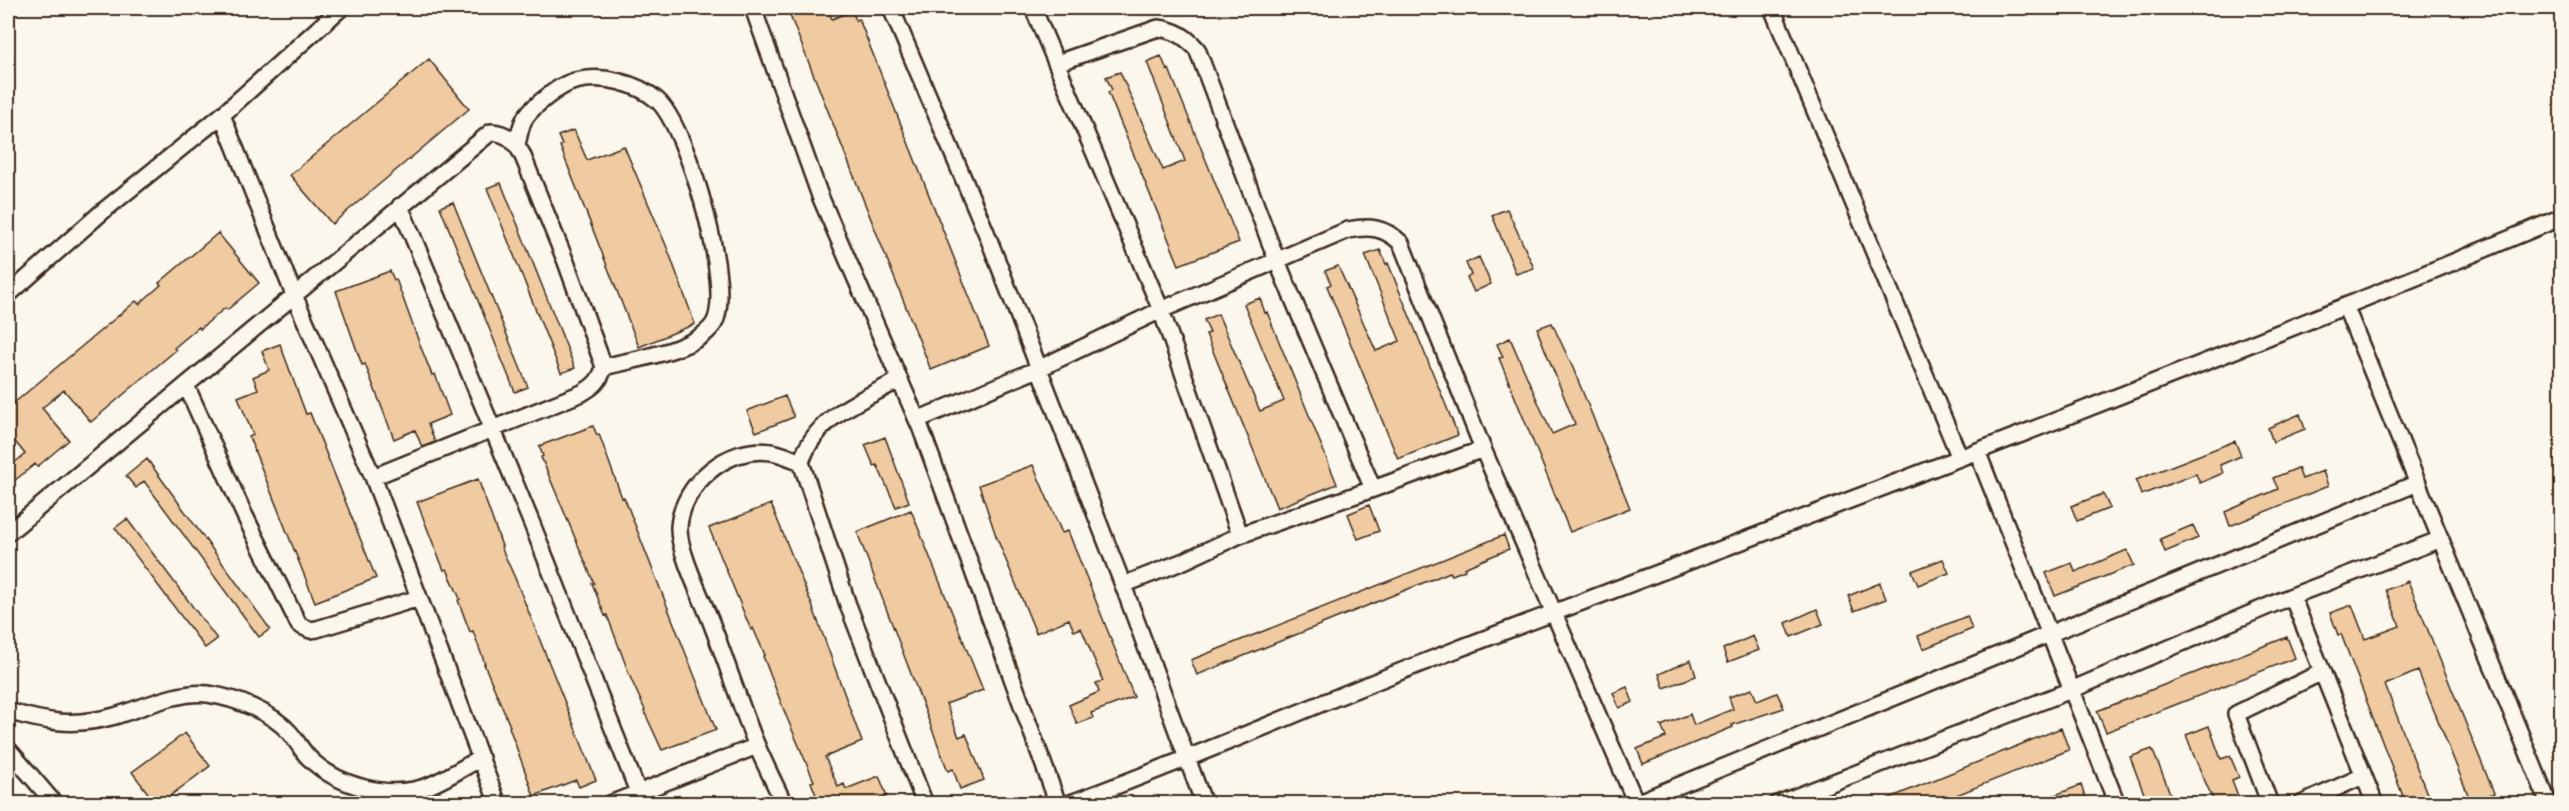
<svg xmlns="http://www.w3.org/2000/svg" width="2569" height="811" font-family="'Comic Neue',sans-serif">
<rect width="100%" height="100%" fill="#fbf7ec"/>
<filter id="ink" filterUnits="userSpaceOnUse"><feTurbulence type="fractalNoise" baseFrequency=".0167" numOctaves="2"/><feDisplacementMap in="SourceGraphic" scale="12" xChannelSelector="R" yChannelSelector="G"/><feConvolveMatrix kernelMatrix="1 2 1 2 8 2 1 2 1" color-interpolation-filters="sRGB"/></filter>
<g filter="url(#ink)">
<path fill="#f0caa0" stroke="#3b2a1e" stroke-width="1.5" d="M 787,8 L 807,8 L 810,13 L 827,8 L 832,19 L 852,11 L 856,20 L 859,19 L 989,346 L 931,370 Z
M 1161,56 L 1167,70 L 1169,69 L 1239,242 L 1179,265 L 1108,92 L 1112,90 L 1106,77 L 1120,72 L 1163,170 L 1185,161 L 1147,62 Z
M 429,59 L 469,109 L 332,224 L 290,175 Z
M 574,130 L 587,160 L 624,146 L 668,250 L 695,324 L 639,347 L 560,146 L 562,145 L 558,136 Z
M 501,183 L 575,368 L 561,373 L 487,188 Z
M 453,202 L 528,387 L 515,392 L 440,207 Z
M 1507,209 L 1534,268 L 1516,274 L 1492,215 Z
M 218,233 L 259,283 L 227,310 L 225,308 L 200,329 L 199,327 L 174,348 L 176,350 L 91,422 L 64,390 L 42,408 L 69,440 L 37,467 L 35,464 L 8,486 L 8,468 L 25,454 L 8,433 L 8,408 L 136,301 L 139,304 L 161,285 L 159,283 Z
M 1380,250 L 1386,264 L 1388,263 L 1458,435 L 1398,459 L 1327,286 L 1331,284 L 1325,271 L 1338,266 L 1376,351 L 1400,341 L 1365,255 Z
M 1479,257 L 1491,284 L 1474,292 L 1467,277 L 1471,275 L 1466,263 Z
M 390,271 L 394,280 L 396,279 L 420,345 L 432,375 L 435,374 L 450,415 L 428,424 L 435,442 L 422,447 L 415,430 L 394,439 L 365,364 L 362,365 L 336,291 Z
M 1260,298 L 1265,313 L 1267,312 L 1337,484 L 1277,508 L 1206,334 L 1210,333 L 1204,320 L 1218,314 L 1260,411 L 1284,401 L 1244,304 Z
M 1552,323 L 1573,368 L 1630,508 L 1570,532 L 1499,358 L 1503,357 L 1497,344 L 1510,338 L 1552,434 L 1575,424 L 1538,332 L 1538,328 Z
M 280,344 L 306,414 L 310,413 L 376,578 L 315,602 L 249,437 L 253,435 L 238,397 L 258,389 L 253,377 L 269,370 L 262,351 Z
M 785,396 L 794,417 L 756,432 L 747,411 Z
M 2300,414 L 2305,429 L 2273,442 L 2268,428 Z
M 593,426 L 597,435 L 599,434 L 622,498 L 624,497 L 716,730 L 662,750 L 644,711 L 645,710 L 631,679 L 607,615 L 605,616 L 592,583 L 594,583 L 541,457 L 543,456 L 539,446 Z
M 885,437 L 909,502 L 896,507 L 878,467 L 877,465 L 874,466 L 865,445 Z
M 2235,441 L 2241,456 L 2220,465 L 2223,473 L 2200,483 L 2196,474 L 2141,495 L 2136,480 Z
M 147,459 L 270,629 L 259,637 L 144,481 L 136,488 L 126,476 Z
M 1033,465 L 1062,533 L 1068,531 L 1134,697 L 1091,713 L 1093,718 L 1077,724 L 1069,705 L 1099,692 L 1096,683 L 1103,681 L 1087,642 L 1081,628 L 1074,631 L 1069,619 L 1036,633 L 996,536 L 979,485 Z
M 2298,468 L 2302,479 L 2323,471 L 2328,486 L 2230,526 L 2225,512 L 2278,489 L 2273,478 Z
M 478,479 L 502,546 L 501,547 L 515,578 L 596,780 L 579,787 L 576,780 L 534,796 L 509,727 L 510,726 L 484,664 L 485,664 L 473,631 L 470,632 L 458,600 L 460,599 L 447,569 L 444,570 L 436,551 L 417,502 Z
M 2103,494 L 2110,508 L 2077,521 L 2071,506 Z
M 771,504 L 812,605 L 862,742 L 825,757 L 838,787 L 844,784 L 846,789 L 879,776 L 887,796 L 869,804 L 812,804 L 818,800 L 811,782 L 814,781 L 787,718 L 763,656 L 765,655 L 753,628 L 751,630 L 709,528 Z
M 1369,505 L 1379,531 L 1358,539 L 1348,514 Z
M 911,510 L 983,690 L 946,704 L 959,737 L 966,734 L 984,780 L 960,789 L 953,769 L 948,771 L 857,532 Z
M 127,519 L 217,639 L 205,648 L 115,528 Z
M 2193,525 L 2198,538 L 2165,552 L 2160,539 Z
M 1504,535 L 1509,549 L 1478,562 L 1464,568 L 1465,570 L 1452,575 L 1450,572 L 1197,675 L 1191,660 Z
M 2127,550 L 2134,565 L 2055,596 L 2046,573 L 2072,563 L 2075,572 Z
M 1943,559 L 1949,573 L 1918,585 L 1912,571 Z
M 2408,581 L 2494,793 L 2471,802 L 2418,671 L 2385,685 L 2431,804 L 2406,804 L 2341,634 L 2338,635 L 2330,613 L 2352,605 L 2365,639 L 2400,626 L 2386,590 Z
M 1880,583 L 1886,599 L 1854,611 L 1848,596 Z
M 1817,609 L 1823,624 L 1791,637 L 1786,623 Z
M 1967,616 L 1972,629 L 1923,649 L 1918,636 Z
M 1753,636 L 1759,650 L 1728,662 L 1723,649 Z
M 2287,637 L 2295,658 L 2106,732 L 2097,711 Z
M 1691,660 L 1696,676 L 1664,688 L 1659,674 Z
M 1627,687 L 1633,702 L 1619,708 L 1613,693 Z
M 1752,689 L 1757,701 L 1777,693 L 1784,708 L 1732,725 L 1733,727 L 1643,764 L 1637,749 L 1666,737 L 1661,726 L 1690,714 L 1694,725 L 1733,709 L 1729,697 Z
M 2209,726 L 2221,759 L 2230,756 L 2239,777 L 2232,780 L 2241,804 L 2215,804 L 2194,756 L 2186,735 Z
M 2061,728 L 2069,750 L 1934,804 L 1875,804 Z
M 185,733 L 210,766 L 159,804 L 156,804 L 132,772 Z
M 2152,749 L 2165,780 L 2174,804 L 2148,804 L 2138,778 L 2130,757 Z
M 2081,785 L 2088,804 L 2037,804 L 2037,802 Z"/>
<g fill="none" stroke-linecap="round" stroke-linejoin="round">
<defs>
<path id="minor" d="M 753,8 L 820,196 L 921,429 L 1058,804
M 891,8 L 986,232 L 1123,585 L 1204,804
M 1033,8 L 1161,310 L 1240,535 L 1184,561 L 1123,585
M 1772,8 L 1960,458
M 1057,63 L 1158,28 C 1175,30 1185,36 1197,49 L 1277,261 L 1373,489
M 222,115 L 294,295 L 373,477 L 498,804
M 517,144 C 519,137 520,129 523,122 C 527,112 536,106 544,99 C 553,92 563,84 575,81 C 602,74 637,83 657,100 C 687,126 736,292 713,325 C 694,351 634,359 604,367
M 400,206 L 532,524 L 638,792
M 8,295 L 102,212 L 222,115 L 341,8
M 2346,308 L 2549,804
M 899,380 C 859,402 817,415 801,462 L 848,605 L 925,804
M 186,385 L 244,514 L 299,625 L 310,630 L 317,629 L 419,598
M 917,420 L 1038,369 L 1161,310 L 1348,230 C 1370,226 1384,227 1401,243 L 1483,449 L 1373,489 L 1240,535
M 1483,449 L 1636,803 L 2418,483
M 1977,451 L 2117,804
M 8,533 L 491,132 C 507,133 514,140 522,154 L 566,262 L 604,367 C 600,381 594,386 582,393 L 373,477
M 2292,596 L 2375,804
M 8,711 C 47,723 75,727 115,716 C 142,708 180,690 208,694 C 235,698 272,712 290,733 C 297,741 302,751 309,758 C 338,787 390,800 428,786 C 446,779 464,767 481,758
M 8,749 L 55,804
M 610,804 L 757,746
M 784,804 C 775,784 765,765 757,746 C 740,705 727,663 711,622 C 702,598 678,551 679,527 C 682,484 728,445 771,452 C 781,453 792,459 801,462
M 1068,804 C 1200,756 1327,699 1458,649 C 1827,509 2197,370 2562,217
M 1777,804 L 2071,690 L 2292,596 L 2441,539
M 2270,804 L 2236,714 L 2322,672
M 2301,804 L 2363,776"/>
</defs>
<use href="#minor" stroke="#3b2a1e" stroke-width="20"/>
<use href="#minor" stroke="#fbf7ec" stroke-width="15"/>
</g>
</g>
<rect width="2569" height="811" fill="none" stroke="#fbf7ec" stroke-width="30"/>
<rect x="15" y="15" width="2539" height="781" fill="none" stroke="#3b2a1e" stroke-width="2" filter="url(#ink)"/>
</svg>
